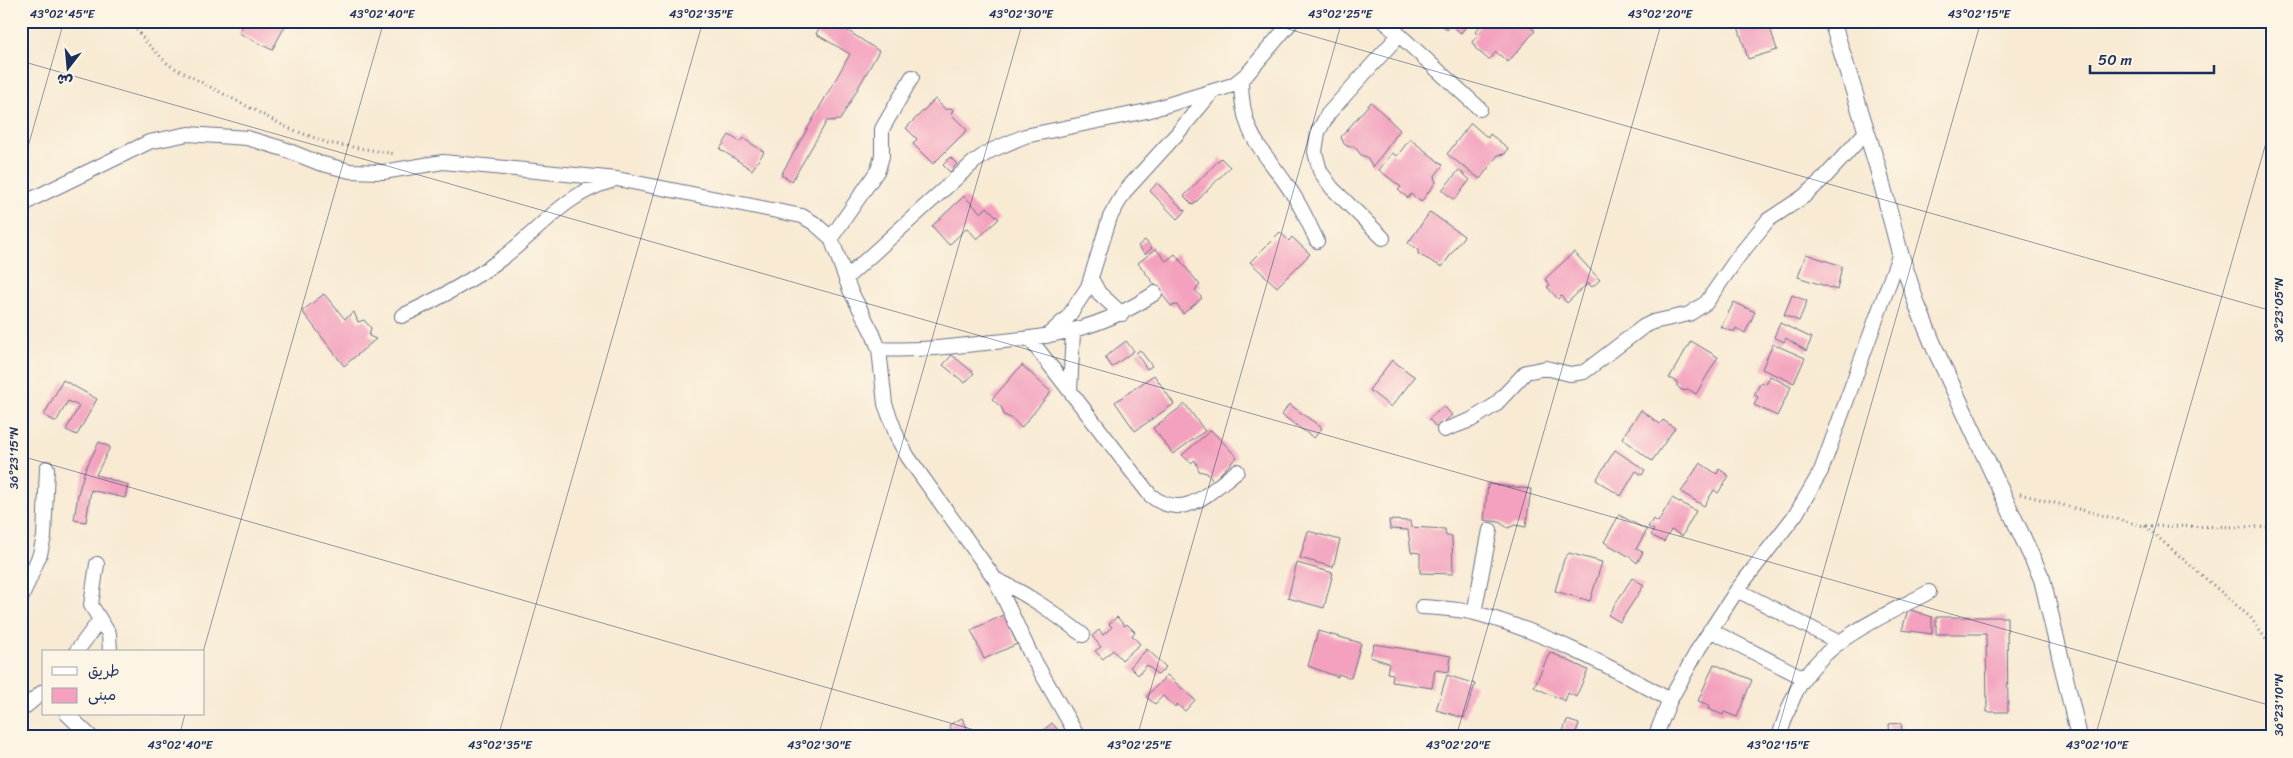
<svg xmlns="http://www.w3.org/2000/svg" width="2293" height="758" font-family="Sriracha,'Playpen Sans Arabic',sans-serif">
<rect width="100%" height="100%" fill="#fcf5e5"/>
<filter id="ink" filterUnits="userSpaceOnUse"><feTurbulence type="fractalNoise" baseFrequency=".02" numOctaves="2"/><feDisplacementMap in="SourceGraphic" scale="10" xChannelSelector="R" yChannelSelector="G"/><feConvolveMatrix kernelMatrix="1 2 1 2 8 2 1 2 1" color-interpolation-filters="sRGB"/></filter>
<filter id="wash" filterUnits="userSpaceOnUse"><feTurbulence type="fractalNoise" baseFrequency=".0096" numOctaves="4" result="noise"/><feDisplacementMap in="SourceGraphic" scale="20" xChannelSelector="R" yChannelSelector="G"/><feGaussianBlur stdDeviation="1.12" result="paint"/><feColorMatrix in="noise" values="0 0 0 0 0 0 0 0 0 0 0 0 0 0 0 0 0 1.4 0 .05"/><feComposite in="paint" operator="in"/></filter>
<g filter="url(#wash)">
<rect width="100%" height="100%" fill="#f8ead3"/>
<g id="blocks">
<path fill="#f3a1be" d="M 245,21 L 288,21 L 272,50 L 239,33 Z
M 823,21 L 833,21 L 879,51 L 840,120 L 827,121 L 792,181 L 781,175 L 850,54 L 816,34 Z
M 1440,21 L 1467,21 L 1468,24 L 1461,33 L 1451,25 L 1447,30 Z
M 1484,21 L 1515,21 L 1521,26 L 1525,22 L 1535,31 L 1508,62 L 1496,52 L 1489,60 L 1476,49 L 1472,42 L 1478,35 L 1475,32 Z
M 1744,21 L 1768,21 L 1777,50 L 1748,59 L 1737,23 Z
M 935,99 L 946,110 L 951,108 L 953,110 L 951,114 L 967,130 L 933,164 L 913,144 L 917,139 L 906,128 Z
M 1371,102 L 1400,130 L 1373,167 L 1367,157 L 1361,155 L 1354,146 L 1349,147 L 1344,144 L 1341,137 Z
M 1471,123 L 1488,138 L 1490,134 L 1508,148 L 1505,154 L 1498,155 L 1480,179 L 1447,154 Z
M 729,135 L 740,142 L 743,138 L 764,152 L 752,170 L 720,149 Z
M 1410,139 L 1443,165 L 1434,177 L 1436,182 L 1421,202 L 1411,194 L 1408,198 L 1398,190 L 1401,187 L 1379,170 L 1392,153 L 1397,156 Z
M 950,157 L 957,164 L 950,172 L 943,165 Z
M 1221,158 L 1230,167 L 1193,205 L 1184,196 Z
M 1459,170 L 1470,180 L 1454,200 L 1442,190 Z
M 1157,183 L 1185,211 L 1177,219 L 1150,191 Z
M 964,196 L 981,213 L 987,207 L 999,219 L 977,239 L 967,228 L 949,245 L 932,226 Z
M 1430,212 L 1464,236 L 1442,267 L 1418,254 L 1418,250 L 1408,243 Z
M 1280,232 L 1289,241 L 1292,237 L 1310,254 L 1277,287 L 1250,262 Z
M 1145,240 L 1152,248 L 1145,254 L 1138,246 Z
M 1156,249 L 1166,261 L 1175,254 L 1200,285 L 1195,290 L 1202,298 L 1183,314 L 1177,305 L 1171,306 L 1138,263 Z
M 1574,252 L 1600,280 L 1592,287 L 1588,283 L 1567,303 L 1561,296 L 1558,299 L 1547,287 L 1550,285 L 1545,279 Z
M 1806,254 L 1842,266 L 1837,290 L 1798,277 Z
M 324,294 L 345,319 L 354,312 L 358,322 L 364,320 L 371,328 L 369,336 L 376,339 L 344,366 L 302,311 Z
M 1792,295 L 1807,301 L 1799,321 L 1784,315 Z
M 1734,302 L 1755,312 L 1745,333 L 1736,328 L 1735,331 L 1731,331 L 1721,327 Z
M 1780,323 L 1812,338 L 1806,351 L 1786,338 L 1784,342 L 1774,337 Z
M 1126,341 L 1134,351 L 1112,367 L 1105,357 Z
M 1691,341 L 1718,357 L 1696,394 L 1688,389 L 1685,391 L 1680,389 L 1677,386 L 1677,382 L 1669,378 Z
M 1773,344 L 1805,358 L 1794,383 L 1762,369 Z
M 1140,350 L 1152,366 L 1147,369 L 1136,353 Z
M 952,355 L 974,373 L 965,383 L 943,365 Z
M 1392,360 L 1415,377 L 1391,407 L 1369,390 Z
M 1022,365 L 1051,392 L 1021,428 L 1013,419 L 1004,415 L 1002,408 L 992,399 Z
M 1154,375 L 1174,404 L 1135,431 L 1115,402 Z
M 1770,376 L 1791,387 L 1777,416 L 1754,405 L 1758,397 L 1754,395 L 1761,382 L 1766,384 Z
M 63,380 L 97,399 L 77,435 L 66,430 L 79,406 L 68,401 L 56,422 L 44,415 Z
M 1185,404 L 1205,431 L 1173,454 L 1153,428 Z
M 1289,404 L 1322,428 L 1314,438 L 1282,415 Z
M 1444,406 L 1452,415 L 1437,428 L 1429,419 Z
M 1641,410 L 1660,424 L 1663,420 L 1675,428 L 1652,461 L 1622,438 Z
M 1211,430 L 1237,457 L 1213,481 L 1207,473 L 1199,471 L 1195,460 L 1191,463 L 1182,455 Z
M 99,442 L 110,447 L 96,475 L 128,485 L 125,498 L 91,490 L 86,522 L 74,520 L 78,494 L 85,470 Z
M 1615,450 L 1645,470 L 1642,475 L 1636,471 L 1621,496 L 1596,480 Z
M 1700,463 L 1717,474 L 1719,469 L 1729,476 L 1718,493 L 1714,490 L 1704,506 L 1681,492 Z
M 1488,484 L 1531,489 L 1526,527 L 1515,525 L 1508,528 L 1499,522 L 1484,520 Z
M 1672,498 L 1696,511 L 1682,536 L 1671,530 L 1664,542 L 1651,535 L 1654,530 L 1648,527 L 1653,519 L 1658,522 Z
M 1619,515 L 1647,530 L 1636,549 L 1643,552 L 1637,563 L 1630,557 L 1604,542 Z
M 1389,520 L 1410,521 L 1411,527 L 1445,529 L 1446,536 L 1452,536 L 1453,574 L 1420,573 L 1420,553 L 1411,552 L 1408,530 L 1390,529 Z
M 1308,531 L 1340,540 L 1333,567 L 1300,558 Z
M 1569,553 L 1602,562 L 1590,601 L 1555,591 L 1564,559 Z
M 1297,563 L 1333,573 L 1324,608 L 1288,598 Z
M 1632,578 L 1644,585 L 1620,622 L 1608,615 Z
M 1908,609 L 1932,617 L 1932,634 L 1902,630 Z
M 1004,615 L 1017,644 L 984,659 L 971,630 Z
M 1117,617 L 1125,626 L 1127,624 L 1135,632 L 1132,635 L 1140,644 L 1122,660 L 1113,650 L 1103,659 L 1095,651 L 1101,647 L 1092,636 L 1099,630 L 1103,635 L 1112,627 L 1109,624 Z
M 1936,617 L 2007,617 L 2008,712 L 1987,712 L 1986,634 L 1936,634 Z
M 1318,631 L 1361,643 L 1351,678 L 1338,674 L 1338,677 L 1308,666 Z
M 1374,644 L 1451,656 L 1449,672 L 1435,670 L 1432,688 L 1392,682 L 1393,674 L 1387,673 L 1389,663 L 1370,657 Z
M 1147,649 L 1166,667 L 1158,675 L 1147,665 L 1138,675 L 1130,667 Z
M 1550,652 L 1588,670 L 1576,697 L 1568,693 L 1565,701 L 1534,687 Z
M 1714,664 L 1752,680 L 1737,717 L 1724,712 L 1723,715 L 1708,709 L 1709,705 L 1698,701 Z
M 1167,675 L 1195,700 L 1185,711 L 1177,704 L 1175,707 L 1163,696 L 1155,704 L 1146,697 Z
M 1447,675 L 1475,684 L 1464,718 L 1436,710 Z
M 962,718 L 972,737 L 955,737 L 949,725 Z
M 1567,720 L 1579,724 L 1574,737 L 1561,737 Z
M 1052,723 L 1064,737 L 1046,737 L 1041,732 Z
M 1901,723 L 1902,733 L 1919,735 L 1919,737 L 1890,737 L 1889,724 Z"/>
</g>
</g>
<g filter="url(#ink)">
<use href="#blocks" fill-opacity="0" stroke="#687087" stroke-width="1"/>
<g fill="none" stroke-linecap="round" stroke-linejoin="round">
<defs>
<path id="minor" d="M 1384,21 L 1480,109
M 1241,79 C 1241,141 1266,150 1294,196 C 1303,210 1310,226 1317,241
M 21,207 L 34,198 L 149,142 L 188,134 L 247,138 L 284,149 L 319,163 L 350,171 L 383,172 L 443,162 L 617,179 L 802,216 L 814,223 L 831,238 L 850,290 L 873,334 L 879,349 L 885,404 L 898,439 L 908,457 L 995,579 L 1030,653 L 1078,737
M 831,238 L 878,170 L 882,156 L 882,129 L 912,77
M 1383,238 L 1332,188 L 1320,171 L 1315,152 L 1318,132 L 1328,114 L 1399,35
M 846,278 L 974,162 L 990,151 L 1025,136 L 1147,111 L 1233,85 L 1248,73 L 1292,21
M 1092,280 L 1099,293 L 1122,314
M 402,316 C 436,300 470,282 501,259 C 539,231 564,194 611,181
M 1047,336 L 1068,317 L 1088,287 L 1110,217 L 1118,203 L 1126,190 L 1176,135 L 1213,91
M 1029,338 L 1150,495 C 1184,523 1209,492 1237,471
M 879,349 C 915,351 949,347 985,343 C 1052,336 1097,332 1155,293
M 1070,391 L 1073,332
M 1444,430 L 1471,420 L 1495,405 L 1526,372 L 1546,368 L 1570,374 L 1584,372 L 1643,327 L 1653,322 L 1689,314 L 1706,303 L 1738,257 L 1768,220 L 1803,197 L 1824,178 L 1866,132
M 97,564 L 91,605 L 109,634 L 110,652
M 995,579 C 1028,594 1054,613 1083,635
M 1737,590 L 1838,642
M 21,599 L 40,554 L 44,537 L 47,468
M 1422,607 C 1440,608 1458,609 1475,613 C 1544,632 1608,665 1670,700
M 1474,613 L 1490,530
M 1710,630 L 1804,678
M 76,652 L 100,620
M 21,710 L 44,691
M 67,714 L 91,737
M 1655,737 L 1670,700 L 1699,648 L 1737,590 L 1796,514 L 1821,471 L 1900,253
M 1779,737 C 1784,721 1789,705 1797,690 C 1825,639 1880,618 1929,592"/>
<path id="tertiary" d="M 1832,21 L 1877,165 L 1900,253 L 1917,305 L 1935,349 L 2042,579 L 2079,737"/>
</defs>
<use href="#minor" stroke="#687087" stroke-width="16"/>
<use href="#tertiary" stroke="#687087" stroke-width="18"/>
<path stroke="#687087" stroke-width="3" stroke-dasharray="1 4" stroke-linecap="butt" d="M 131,21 L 146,42 L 169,65 L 288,128 L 328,143 L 396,154
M 2020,494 L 2144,526 L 2272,527
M 2145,526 L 2250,617 L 2272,648"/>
<use href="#minor" stroke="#fff" stroke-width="14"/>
<use href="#tertiary" stroke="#fff" stroke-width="16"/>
</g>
</g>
<path fill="none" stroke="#1b2f5e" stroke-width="1" stroke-opacity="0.45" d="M 1260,21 L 2272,311M 21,61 L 2272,706M 21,171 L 64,21M 21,456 L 999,737M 203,652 L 384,21M 179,737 L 185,714M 498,737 L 703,21M 818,737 L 1023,21M 1137,737 L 1342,21M 1456,737 L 1662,21M 1776,737 L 1981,21M 2095,737 L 2272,122"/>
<rect width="2293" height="758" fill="none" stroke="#fcf5e5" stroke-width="55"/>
<rect x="42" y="650" width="162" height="65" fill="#fcf5e5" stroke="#a2a6af"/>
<rect x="52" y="667" width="25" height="8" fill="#ffffff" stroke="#a2a6af"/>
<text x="88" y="676" font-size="15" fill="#1b2f5e">طريق</text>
<rect x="52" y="688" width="25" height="15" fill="#f3a1be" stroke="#a2a6af"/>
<text x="88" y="700" font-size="15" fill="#1b2f5e">مبنى</text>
<g transform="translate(68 68) rotate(196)" stroke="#fcf5e5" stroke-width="4" paint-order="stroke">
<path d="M0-4L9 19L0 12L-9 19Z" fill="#1b2f5e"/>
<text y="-8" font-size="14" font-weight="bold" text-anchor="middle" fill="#1b2f5e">ش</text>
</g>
<path d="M2090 65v8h124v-8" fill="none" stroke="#1b2f5e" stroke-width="2.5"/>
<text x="2098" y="65" font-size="15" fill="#1b2f5e" stroke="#fcf5e5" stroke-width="4" paint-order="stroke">50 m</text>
<rect x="28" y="28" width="2238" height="702" fill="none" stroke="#1b2f5e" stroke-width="2"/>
<g font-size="12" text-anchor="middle" fill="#1b2f5e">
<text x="62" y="18">43°02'45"E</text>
<text x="382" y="18">43°02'40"E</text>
<text x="701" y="18">43°02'35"E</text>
<text x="1021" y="18">43°02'30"E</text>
<text x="1340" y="18">43°02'25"E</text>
<text x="1660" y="18">43°02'20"E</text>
<text x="1979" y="18">43°02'15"E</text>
<text transform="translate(2279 310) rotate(-90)" y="4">36°23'05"N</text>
<text transform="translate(14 458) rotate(-90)" y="4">36°23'15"N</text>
<text transform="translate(2279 705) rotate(-90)" y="4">36°23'10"N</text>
<text x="180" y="749">43°02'40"E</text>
<text x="500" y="749">43°02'35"E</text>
<text x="819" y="749">43°02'30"E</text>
<text x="1139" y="749">43°02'25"E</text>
<text x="1458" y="749">43°02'20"E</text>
<text x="1778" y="749">43°02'15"E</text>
<text x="2097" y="749">43°02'10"E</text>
</g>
</svg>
